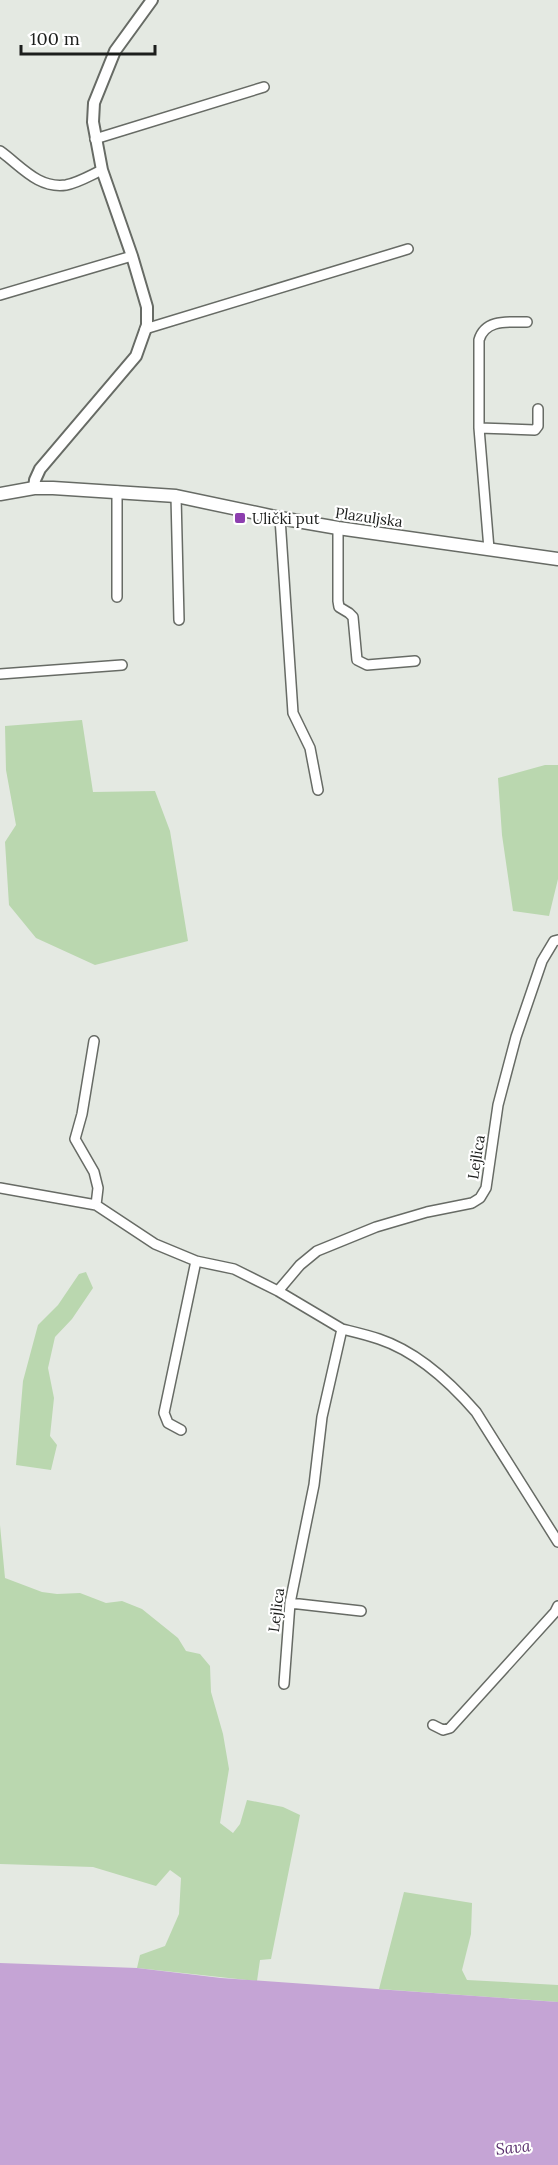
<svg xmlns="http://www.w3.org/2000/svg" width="558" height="2165" font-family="Lora,serif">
<rect width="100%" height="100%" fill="#e4e9e2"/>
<path fill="#bad7af" d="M 82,720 L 93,792 L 155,791 L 170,831 L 188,941 L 95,965 L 36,938 L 9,905 L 5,842 L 16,825 L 6,770 L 5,726 Z
M 545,765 L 558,765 L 558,879 L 549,916 L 513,911 L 502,835 L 498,778 Z
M 86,1272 L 93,1288 L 72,1319 L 55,1337 L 48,1368 L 54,1398 L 50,1436 L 57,1445 L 51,1470 L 16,1465 L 23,1381 L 38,1325 L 58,1305 L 79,1274 Z
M 0,1525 L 5,1578 L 42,1592 L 57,1594 L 80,1593 L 106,1603 L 122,1601 L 142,1609 L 178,1638 L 186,1651 L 200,1654 L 210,1666 L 211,1692 L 223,1734 L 229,1769 L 220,1823 L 233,1833 L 240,1824 L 247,1800 L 283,1807 L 300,1815 L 271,1959 L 260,1960 L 257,1981 L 137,1968 L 140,1955 L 165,1946 L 179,1914 L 181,1878 L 170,1870 L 156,1886 L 93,1867 L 0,1864 Z
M 404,1892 L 472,1903 L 471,1934 L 462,1970 L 467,1980 L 558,1985 L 558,2002 L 379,1989 Z"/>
<path fill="#c5a4d5" d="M 0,1963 L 137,1968 L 221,1978 L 558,2002 L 558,2165 L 0,2165 Z"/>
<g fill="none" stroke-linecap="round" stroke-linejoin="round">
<defs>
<path id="minor" d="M 95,139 L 264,87
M 0,151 C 21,166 38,189 66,185 C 78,183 91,175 102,170
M 0,295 L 132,256
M 145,329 L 408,249
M 479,428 L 535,430 L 538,426 L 538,409
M 176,496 L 179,620
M 280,518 L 293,713 L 310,748 L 318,790
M 338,528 L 338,601 L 339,607 L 349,613 L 353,617 L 357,660 L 367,665 L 415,661
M 489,549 L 479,428 L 479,340 C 485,319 508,322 527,322
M 117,597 L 117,491
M 0,674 L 122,665
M 94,1041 L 82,1114 L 75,1139 L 94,1172 L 98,1188 L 96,1205
M 0,1188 L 96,1205 L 155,1244 L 196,1261 L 234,1269 L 278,1291 L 342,1329 L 322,1417 L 314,1485 L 290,1603 L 284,1684
M 278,1291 L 300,1265 L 317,1251 L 376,1227 L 427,1212 L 472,1203 L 480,1198 L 486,1188 L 498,1105 L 516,1037 L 542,961 L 554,941 L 558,940
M 342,1329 C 354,1332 367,1335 379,1339 C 418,1352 450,1382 476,1412 L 558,1542
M 181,1430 L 168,1423 L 164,1413 L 196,1261
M 290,1603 L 361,1611
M 433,1725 L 443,1730 L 450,1728 L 555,1612 L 558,1606"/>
<path id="tertiary" d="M 34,488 L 35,480 L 40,469 L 136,356 L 147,325 L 147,307 L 132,256 L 102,170 L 93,122 L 94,103 L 115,51 L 152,0"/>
<path id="secondary" d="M 0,494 L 34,488 L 53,488 L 176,496 L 280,518 L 338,528 L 558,559"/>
</defs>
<use href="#minor" stroke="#676b65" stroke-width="12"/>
<use href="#tertiary" stroke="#676b65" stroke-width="14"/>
<use href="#secondary" stroke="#676b65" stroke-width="15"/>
<use href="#minor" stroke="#fff" stroke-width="9"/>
<use href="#tertiary" stroke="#fff" stroke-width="10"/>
<use href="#secondary" stroke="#fff" stroke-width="12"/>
</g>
<rect fill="#8d3eaf" stroke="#fff" stroke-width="2" x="234" y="512" width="12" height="12" rx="3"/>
<g text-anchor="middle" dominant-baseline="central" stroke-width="4.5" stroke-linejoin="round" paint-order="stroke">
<g font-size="15" fill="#1c1e1c" stroke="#fff">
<text transform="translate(369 517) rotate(8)">Plazuljska</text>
<text transform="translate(476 1157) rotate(-81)">Lejlica</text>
<text transform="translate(276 1610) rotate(-83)">Lejlica</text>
</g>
<g font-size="15" fill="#1c1e1c" stroke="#fff" text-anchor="start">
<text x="252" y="518">Ulički put</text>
</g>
<g font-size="16" font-style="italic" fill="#592f6c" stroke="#fff">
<text transform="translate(513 2147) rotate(-6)">Sava</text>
</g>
</g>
<path d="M21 45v9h134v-9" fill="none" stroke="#1c1e1c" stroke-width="3"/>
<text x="30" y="45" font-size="18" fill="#1c1e1c" stroke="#ffffff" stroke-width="4.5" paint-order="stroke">100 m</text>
</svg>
